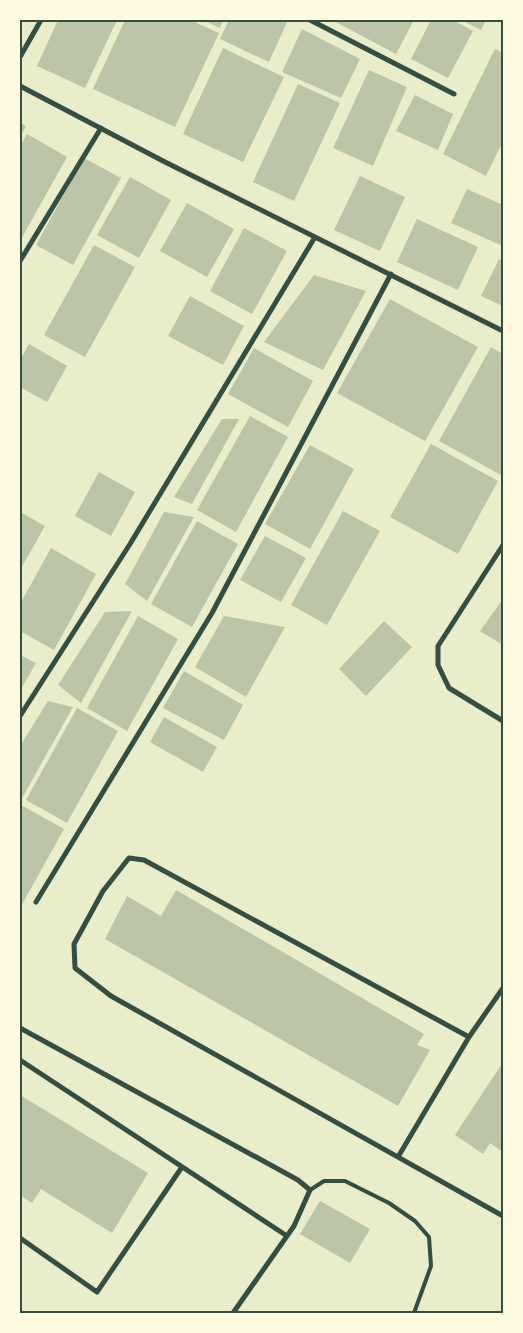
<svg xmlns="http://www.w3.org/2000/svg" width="523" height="1333" font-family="'IBM Plex Sans',sans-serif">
<rect width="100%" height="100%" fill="#e9edc9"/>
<path fill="#bcc5a7" d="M 58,20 L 117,20 L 85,88 L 37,66 Z
M 125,20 L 190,20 L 219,33 L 175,127 L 93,89 Z
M 203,20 L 223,20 L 220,28 Z
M 229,20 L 288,20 L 269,62 L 220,39 Z
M 332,20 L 414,20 L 396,54 Z
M 431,20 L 453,20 L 473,31 L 448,78 L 411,59 Z
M 461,20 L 486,20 L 481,30 Z
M 302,29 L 360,59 L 341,98 L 282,72 Z
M 223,48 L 284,77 L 243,162 L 183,134 Z
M 495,49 L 503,53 L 503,141 L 486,176 L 443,154 Z
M 369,70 L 407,87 L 373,166 L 333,148 Z
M 298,84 L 340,103 L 294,201 L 253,182 Z
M 415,95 L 453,114 L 438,150 L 396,131 Z
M 20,123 L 26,126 L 20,137 Z
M 27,134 L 67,157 L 20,241 L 20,146 Z
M 84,158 L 121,178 L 73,265 L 36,245 Z
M 360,176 L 405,197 L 380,251 L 334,230 Z
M 130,177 L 171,200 L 139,258 L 97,235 Z
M 467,189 L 503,205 L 503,246 L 451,223 Z
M 187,203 L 234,229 L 207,277 L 160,251 Z
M 417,219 L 478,247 L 458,290 L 397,262 Z
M 244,228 L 287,251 L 252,314 L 210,291 Z
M 94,245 L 135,267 L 85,357 L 44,335 Z
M 499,259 L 503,261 L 503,306 L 481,296 Z
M 314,275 L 366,291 L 323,370 L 264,342 Z
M 190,296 L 244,326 L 223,365 L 168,336 Z
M 390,299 L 478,347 L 425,441 L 337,393 Z
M 29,344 L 67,366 L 47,402 L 20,387 L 20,360 Z
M 491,347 L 503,354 L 503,476 L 439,441 Z
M 254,348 L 313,381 L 288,427 L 228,394 Z
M 250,416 L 288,437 L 236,532 L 197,510 Z
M 222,419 L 239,419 L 192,504 L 174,497 Z
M 431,444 L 498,481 L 458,554 L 390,517 Z
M 310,445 L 354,469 L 310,549 L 265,524 Z
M 99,472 L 135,492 L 111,536 L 75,516 Z
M 343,511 L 380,531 L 327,625 L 291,605 Z
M 20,512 L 45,526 L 20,570 Z
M 164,512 L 194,517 L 147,601 L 125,584 Z
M 197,521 L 238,544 L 192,627 L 151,604 Z
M 265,536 L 306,558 L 281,602 L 240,580 Z
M 51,548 L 96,574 L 54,650 L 20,631 L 20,604 Z
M 503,599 L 503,645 L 480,631 Z
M 132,611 L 81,703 L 58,685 L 105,612 Z
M 138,616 L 178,639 L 127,731 L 87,708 Z
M 224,616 L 285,627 L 246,697 L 195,667 Z
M 384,621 L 412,647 L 366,696 L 339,669 Z
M 20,655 L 36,663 L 20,691 Z
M 184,671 L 243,705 L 224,740 L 163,708 Z
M 48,701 L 73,707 L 21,800 L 20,746 Z
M 77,708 L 118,731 L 67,823 L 26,800 Z
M 164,717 L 217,747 L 203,772 L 150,742 Z
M 21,805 L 64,829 L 20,908 L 20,807 Z
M 176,890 L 424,1034 L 417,1045 L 430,1050 L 398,1106 L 105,939 L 127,896 L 161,916 Z
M 503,1062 L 503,1152 L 490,1143 L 483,1154 L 455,1135 Z
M 20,1095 L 148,1173 L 112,1233 L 41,1189 L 32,1203 L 20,1195 Z
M 320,1201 L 370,1229 L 350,1263 L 300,1234 Z"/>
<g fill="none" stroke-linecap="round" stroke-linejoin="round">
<path stroke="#344e41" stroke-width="4" d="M 310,1190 L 324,1181 L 345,1181 L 389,1203 L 415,1221 L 429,1237 L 431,1266 L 414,1313"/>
<path stroke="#344e41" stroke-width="5" d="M 310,20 L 454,94
M 20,57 L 41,20
M 20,86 L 165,162 L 503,331
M 20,261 L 101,128
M 503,545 L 438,646 L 438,665 L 449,688 L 503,721
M 20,716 L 130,544 L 315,237
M 36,902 L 212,613 L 391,274
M 503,988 L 469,1037 L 144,860 L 129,858 L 103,891 L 74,944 L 75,968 L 111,996 L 503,1216
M 20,1028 L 298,1180 L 310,1190 L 294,1226 L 233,1313
M 20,1060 L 287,1236
M 398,1157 L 469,1037
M 20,1238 L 97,1292 L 182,1167"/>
</g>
<rect width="523" height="1333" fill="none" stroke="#fefae0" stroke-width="42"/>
<rect x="21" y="21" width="481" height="1291" fill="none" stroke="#344e41" stroke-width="2"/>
</svg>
